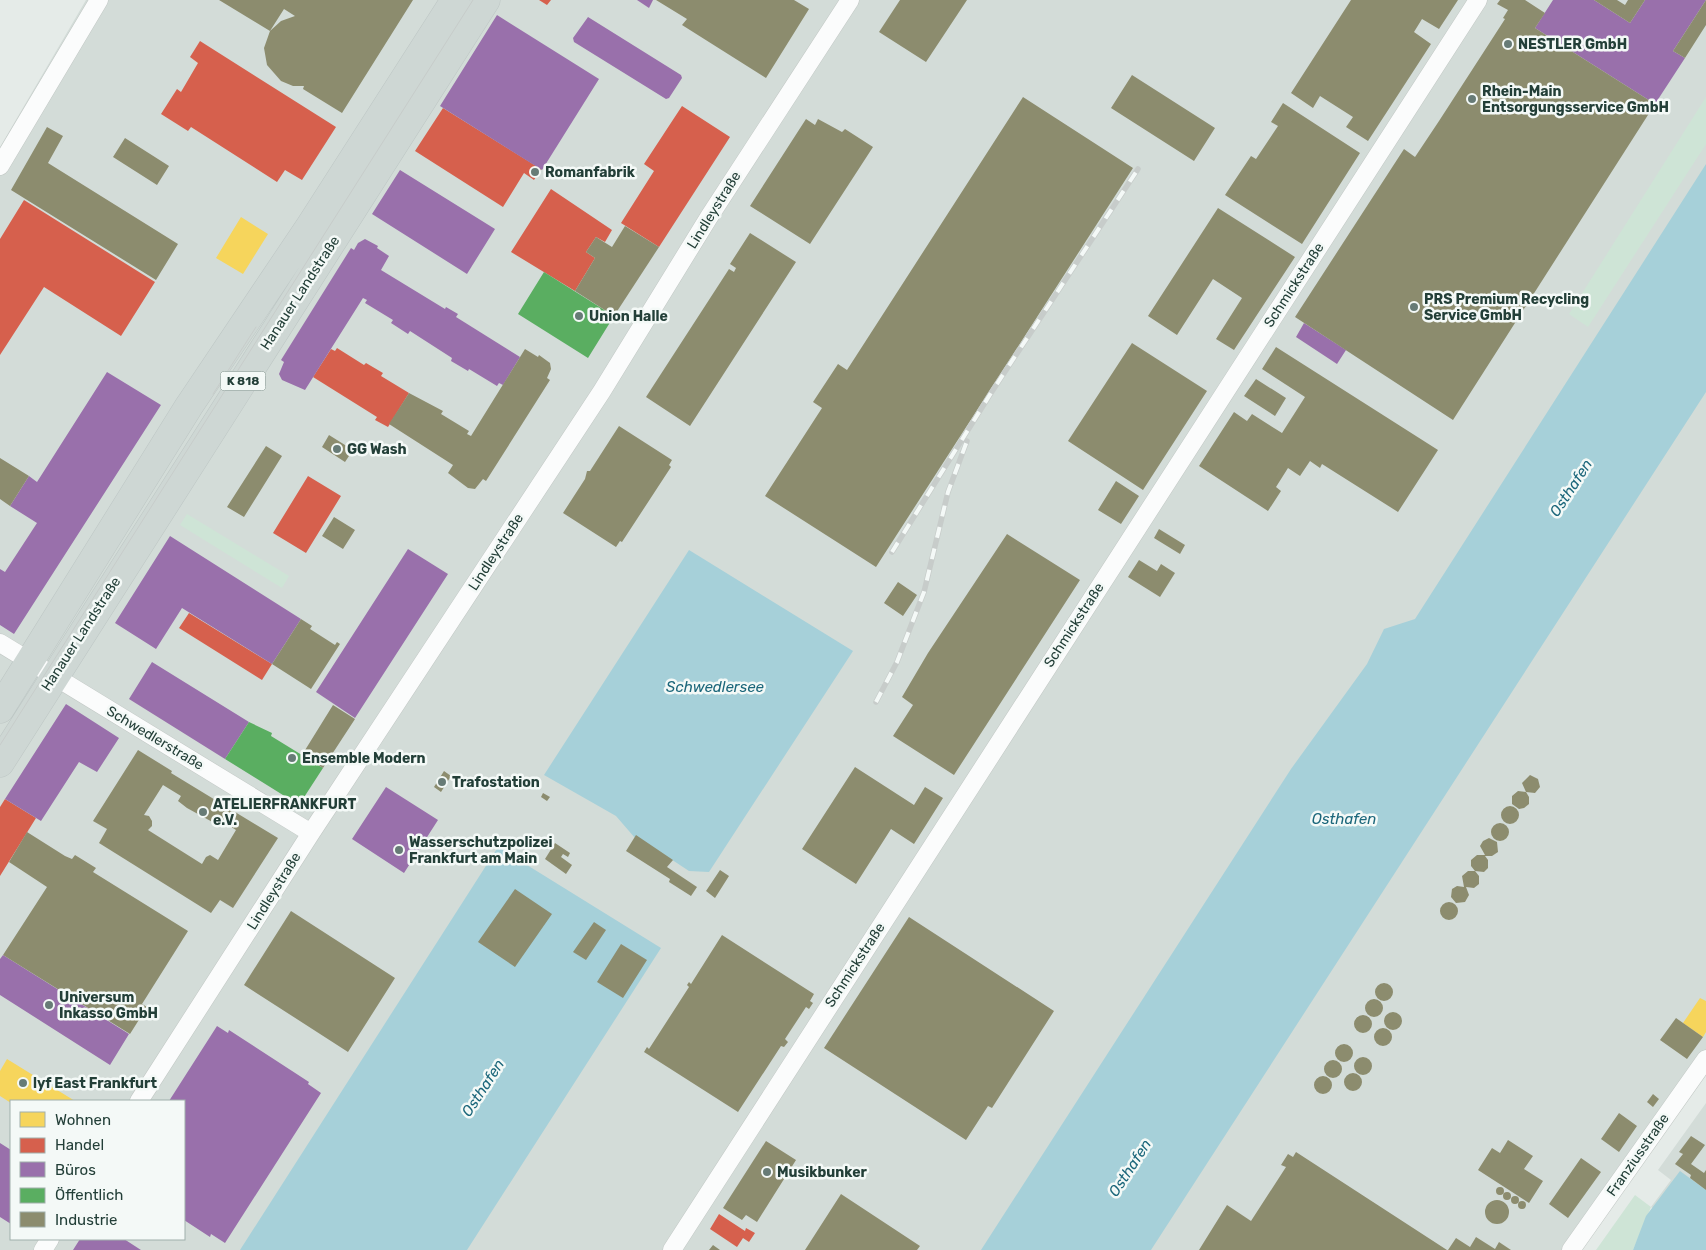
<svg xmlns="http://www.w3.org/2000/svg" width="1706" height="1250" font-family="Rubik,sans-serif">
<rect width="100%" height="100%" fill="#e5ebe8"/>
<path fill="#d3dcd8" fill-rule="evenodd" d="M 86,0 L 1706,0 L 1706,1059 L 1571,1250 L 0,1250 L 0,147 ZM 11,1101 L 184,1101 L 184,1239 L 11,1239 Z
M 1706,1103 L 1706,1250 L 1651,1207 L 1671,1180 L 1658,1170 Z"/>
<path fill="#cee4d6" d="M 1706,97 L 1706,144 L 1588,327 L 1569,314 Z
M 187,514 L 289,576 L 282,588 L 180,525 Z
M 1635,1195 L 1651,1207 L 1633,1250 L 1596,1250 Z"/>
<path fill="#a6d0d9" d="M 1706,164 L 1706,392 L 1151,1250 L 981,1250 L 1291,769 L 1367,664 L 1384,629 L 1415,619 Z
M 689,550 L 853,651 L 709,872 L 689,871 L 636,836 L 635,838 L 616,816 L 544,775 Z
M 498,847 L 661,948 L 467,1250 L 240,1250 Z
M 1680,1171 L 1706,1190 L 1706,1250 L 1633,1250 L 1646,1216 Z"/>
<path fill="#f6d55c" d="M 241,217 L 268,234 L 243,274 L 216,258 Z
M 1700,998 L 1706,1001 L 1706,1032 L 1703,1037 L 1683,1023 Z
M 7,1059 L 75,1101 L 11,1103 L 0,1096 L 0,1071 Z"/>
<path fill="#d6604d" d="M 539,0 L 551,0 L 547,5 Z
M 200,41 L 336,127 L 302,180 L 285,170 L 277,182 L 191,127 L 188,131 L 161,114 L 177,89 L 181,92 L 198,63 L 190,57 Z
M 682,106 L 730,137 L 659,247 L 621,223 L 654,171 L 644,164 Z
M 443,108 L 541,169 L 534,180 L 524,173 L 503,207 L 415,151 Z
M 551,189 L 612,230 L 605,242 L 596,237 L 586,252 L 595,258 L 575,291 L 511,252 Z
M 24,200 L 155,282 L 121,336 L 44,287 L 0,355 L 0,239 Z
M 337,348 L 364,365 L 366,363 L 383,373 L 381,376 L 409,393 L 388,427 L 375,420 L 377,417 L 313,377 L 331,349 L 335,351 Z
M 308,476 L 341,496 L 306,553 L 273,533 Z
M 189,613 L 272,664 L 262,680 L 179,628 Z
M 5,799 L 36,818 L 0,876 L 0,807 Z
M 773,1150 L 786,1158 L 777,1173 L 764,1164 Z
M 719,1214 L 745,1231 L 746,1228 L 755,1233 L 749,1242 L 743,1238 L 737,1247 L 710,1229 Z"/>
<path fill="#9970ab" d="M 637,0 L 653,0 L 649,8 Z
M 1553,0 L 1594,0 L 1630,23 L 1645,0 L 1706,0 L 1673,51 L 1685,58 L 1655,104 L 1535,28 Z
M 497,15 L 599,79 L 542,170 L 440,106 Z
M 588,17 L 681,75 L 682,78 L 669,98 L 666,99 L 574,42 L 573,38 Z
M 400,170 L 495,229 L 467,274 L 372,214 Z
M 365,239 L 378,246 L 377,248 L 389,256 L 381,270 L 445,309 L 446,307 L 458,314 L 456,317 L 520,357 L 503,385 L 499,383 L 497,386 L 469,369 L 468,371 L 451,361 L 452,358 L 410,331 L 408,334 L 391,323 L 393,320 L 365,303 L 367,300 L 363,298 L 305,390 L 282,380 L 279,374 L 284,362 L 281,360 L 351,248 L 354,250 L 358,243 Z
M 1304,323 L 1346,350 L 1337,364 L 1296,337 Z
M 107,372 L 161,405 L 14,634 L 0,625 L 0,569 L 5,572 L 37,523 L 10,506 L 29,476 L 37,482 Z
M 170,536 L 301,619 L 272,664 L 182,608 L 156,649 L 115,623 Z
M 408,549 L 448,574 L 355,718 L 316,692 Z
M 152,662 L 249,722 L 225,759 L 129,699 Z
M 66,704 L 119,738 L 97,772 L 79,762 L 41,821 L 5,799 Z
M 386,787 L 438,820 L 404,873 L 352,839 Z
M 3,955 L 129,1034 L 110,1065 L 0,995 L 0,959 Z
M 217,1026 L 228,1033 L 229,1030 L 309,1082 L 308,1084 L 321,1093 L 225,1243 L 211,1234 L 210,1237 L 184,1220 L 184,1101 L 169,1101 Z
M 0,1143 L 11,1150 L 11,1224 L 0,1217 Z
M 80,1239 L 124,1239 L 141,1250 L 73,1250 Z"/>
<path fill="#5aae61" d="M 544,272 L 614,316 L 588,358 L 518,314 Z
M 249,722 L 272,733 L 271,736 L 323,768 L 299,805 L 225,759 Z"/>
<path fill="#8c8c6e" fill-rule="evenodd" d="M 219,0 L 413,0 L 342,113 L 303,89 L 304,86 L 293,86 L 281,81 L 267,65 L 264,48 L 270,31 L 281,21 L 295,16 L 284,9 L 270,31 Z
M 656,0 L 794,0 L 809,9 L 766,78 L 682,25 L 687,19 Z
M 900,0 L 967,0 L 926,62 L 879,32 Z
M 1351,0 L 1458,0 L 1439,29 L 1422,19 L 1414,32 L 1431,44 L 1368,141 L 1346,127 L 1353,117 L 1320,96 L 1313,108 L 1291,93 Z
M 1500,0 L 1525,0 L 1545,13 L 1535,28 L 1655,104 L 1453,420 L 1295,317 L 1404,149 L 1415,157 L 1439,121 L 1505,19 L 1503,18 L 1508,10 L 1497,4 Z
M 1594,0 L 1617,0 L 1625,5 L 1628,0 L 1645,0 L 1630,23 Z
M 1706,0 L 1706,25 L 1685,58 L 1673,51 Z
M 1132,75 L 1215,128 L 1194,161 L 1111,108 Z
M 1023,97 L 1133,168 L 876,567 L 765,496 L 822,408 L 813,402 L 838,364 L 847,370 Z
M 1283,103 L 1360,153 L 1302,244 L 1225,195 L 1251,156 L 1256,159 L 1278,126 L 1271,122 Z
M 806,119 L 815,125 L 818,119 L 842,132 L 845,129 L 873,147 L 810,244 L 750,206 Z
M 47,127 L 63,136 L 48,163 L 178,244 L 156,280 L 11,190 Z
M 125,138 L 169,166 L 157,185 L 113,157 Z
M 1218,208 L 1295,257 L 1234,350 L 1216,339 L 1242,298 L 1213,279 L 1177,335 L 1148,316 Z
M 625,226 L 659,247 L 614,316 L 575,291 L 595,258 L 586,252 L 596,237 L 612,247 Z
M 750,233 L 796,262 L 690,426 L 646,397 L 729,269 L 734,272 L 736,268 L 730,264 Z
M 1132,343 L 1207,391 L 1143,490 L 1068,441 Z
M 1276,347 L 1438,450 L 1398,512 L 1322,464 L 1320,468 L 1310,461 L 1300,476 L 1288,468 L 1276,487 L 1281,491 L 1268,511 L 1199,466 L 1234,412 L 1247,421 L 1252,414 L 1282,433 L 1305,397 L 1262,369 Z
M 525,349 L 538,357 L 539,355 L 550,363 L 551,369 L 547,378 L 550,380 L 486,481 L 483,479 L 475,489 L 468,488 L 448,473 L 453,465 L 389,424 L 409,393 L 443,411 L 441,414 L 469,431 L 467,434 L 471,436 Z
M 1256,379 L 1286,398 L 1275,416 L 1244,396 Z
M 619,426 L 672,460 L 669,465 L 671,467 L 622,542 L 620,541 L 616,547 L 563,513 L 585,479 L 587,471 L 590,471 Z
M 329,435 L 353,450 L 345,462 L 322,447 Z
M 266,446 L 282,456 L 244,517 L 227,507 Z
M 0,458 L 29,476 L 10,506 L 0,499 Z
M 1116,481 L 1139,496 L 1121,524 L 1098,510 Z
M 334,517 L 355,530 L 343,549 L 322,536 Z
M 1159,529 L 1185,545 L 1180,554 L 1154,538 Z
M 1007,534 L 1080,580 L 954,775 L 893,736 L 913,705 L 902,697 L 928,653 Z
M 1139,560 L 1157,571 L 1161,564 L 1175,573 L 1160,597 L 1128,577 Z
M 898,582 L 917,595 L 903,616 L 884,603 Z
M 301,619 L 312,626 L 310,629 L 335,645 L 337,642 L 340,644 L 311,689 L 272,664 Z
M 333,705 L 355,719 L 323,768 L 302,755 Z
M 138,750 L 172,771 L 171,773 L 278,838 L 233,908 L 220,900 L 211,913 L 99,843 L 107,829 L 93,821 ZM 163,785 L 181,796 L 178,801 L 187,808 L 216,824 L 219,819 L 236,830 L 218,860 L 210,855 L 206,857 L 202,864 L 148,830 L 152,826 L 152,821 L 149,816 L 144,815 Z
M 855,767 L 914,805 L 925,787 L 943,798 L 914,844 L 891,829 L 856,884 L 802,849 Z
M 444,771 L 451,776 L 441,792 L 434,787 Z
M 1530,775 L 1538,779 L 1540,787 L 1535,793 L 1526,792 L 1529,797 L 1529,804 L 1524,808 L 1519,809 L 1512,804 L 1512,796 L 1518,791 L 1526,792 L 1522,783 Z
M 543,793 L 550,797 L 547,801 L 541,797 Z
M1501 815a9 9 0 1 1 18 0a9 9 0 1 1-18 0Z
M1491 832a9 9 0 1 1 18 0a9 9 0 1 1-18 0Z
M 27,832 L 65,856 L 72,859 L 75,855 L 96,868 L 93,872 L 188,931 L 142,1004 L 147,1007 L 130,1034 L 3,955 L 47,887 L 9,862 Z
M 636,835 L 673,860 L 667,867 L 697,887 L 691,896 L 669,882 L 670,879 L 626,851 Z
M 1489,838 L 1497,842 L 1498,852 L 1492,856 L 1485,856 L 1488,860 L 1488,868 L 1484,872 L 1475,871 L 1479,876 L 1479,884 L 1474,888 L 1466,887 L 1469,895 L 1465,902 L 1456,903 L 1451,897 L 1452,889 L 1457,886 L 1464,887 L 1462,876 L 1468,871 L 1475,871 L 1471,866 L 1471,860 L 1477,855 L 1485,855 L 1480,846 L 1483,841 Z
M 555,843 L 570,853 L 568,857 L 563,854 L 561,857 L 572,865 L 566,874 L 545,859 Z
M 720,870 L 729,876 L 715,898 L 706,891 Z
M 515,889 L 552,914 L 515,967 L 478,942 Z
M1440 911a9 9 0 1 1 18 0a9 9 0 1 1-18 0Z
M 291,911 L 395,978 L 348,1052 L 244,985 Z
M 909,917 L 1054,1011 L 992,1108 L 988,1106 L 966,1140 L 824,1048 Z
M 594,922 L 606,930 L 586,960 L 573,952 Z
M 722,935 L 814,994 L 810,1001 L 813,1003 L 809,1009 L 806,1007 L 785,1039 L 788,1042 L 784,1047 L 781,1046 L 738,1112 L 644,1052 L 647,1047 L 649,1049 L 689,987 L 687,985 L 689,982 L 691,984 Z
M 621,944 L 647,960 L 623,998 L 597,982 Z
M1375 992a9 9 0 1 1 18 0a9 9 0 1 1-18 0Z
M1365 1008a9 9 0 1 1 18 0a9 9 0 1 1-18 0Z
M1384 1021a9 9 0 1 1 18 0a9 9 0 1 1-18 0Z
M1354 1024a9 9 0 1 1 18 0a9 9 0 1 1-18 0Z
M 1676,1018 L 1703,1037 L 1687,1059 L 1660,1040 Z
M1374 1037a9 9 0 1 1 18 0a9 9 0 1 1-18 0Z
M1335 1053a9 9 0 1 1 18 0a9 9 0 1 1-18 0Z
M1354 1066a9 9 0 1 1 18 0a9 9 0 1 1-18 0Z
M1324 1069a9 9 0 1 1 18 0a9 9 0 1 1-18 0Z
M1344 1082a9 9 0 1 1 18 0a9 9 0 1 1-18 0Z
M1314 1085a9 9 0 1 1 18 0a9 9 0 1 1-18 0Z
M 1653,1094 L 1659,1099 L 1653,1107 L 1647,1102 Z
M 1619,1113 L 1637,1126 L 1619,1152 L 1601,1139 Z
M 1691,1136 L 1705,1145 L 1691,1164 L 1704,1173 L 1706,1170 L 1706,1190 L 1690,1178 L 1691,1175 L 1675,1164 L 1683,1154 L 1679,1152 Z
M 1508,1140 L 1533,1156 L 1524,1169 L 1543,1181 L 1529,1203 L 1478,1170 L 1492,1148 L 1500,1153 Z
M 766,1141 L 796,1160 L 757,1222 L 746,1215 L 742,1220 L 723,1208 Z
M 1296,1152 L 1447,1250 L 1199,1250 L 1227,1205 L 1251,1221 L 1286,1167 L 1281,1165 L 1288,1154 L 1293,1157 Z
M 1581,1158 L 1601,1172 L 1568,1218 L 1549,1204 Z
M1496 1191a4 4 0 1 1 8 0a4 4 0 1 1-8 0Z
M1503 1196a4 4 0 1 1 8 0a4 4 0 1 1-8 0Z
M 841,1194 L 920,1246 L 917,1250 L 805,1250 Z
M1511 1200a4 4 0 1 1 8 0a4 4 0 1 1-8 0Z
M1485 1212a12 12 0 1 1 24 0a12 12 0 1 1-24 0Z
M1518 1205a4 4 0 1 1 8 0a4 4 0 1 1-8 0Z
M 1476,1237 L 1495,1249 L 1499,1242 L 1511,1250 L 1448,1250 L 1456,1238 L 1470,1247 Z
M 713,1245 L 720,1250 L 709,1250 Z"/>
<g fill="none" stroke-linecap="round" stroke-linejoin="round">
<defs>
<path id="minor" d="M 0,166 L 99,0
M 0,643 L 311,833
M 139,1101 L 311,833 L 602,391 L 709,217 L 850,0
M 43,1250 L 50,1239
M 672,1250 L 1478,0
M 1571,1250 L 1706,1059"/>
<path id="primary" d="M 0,709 L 189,406 L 310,226 L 455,0
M 0,763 L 486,0"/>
</defs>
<use href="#minor" stroke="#c2c8c5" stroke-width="19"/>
<use href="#primary" stroke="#bdc6c4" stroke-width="29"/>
<use href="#minor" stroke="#fbfcfc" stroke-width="18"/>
<use href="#primary" stroke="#ced7d4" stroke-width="28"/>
<path stroke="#c7ccca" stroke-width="1" d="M 213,394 L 256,327
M 0,745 L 473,0"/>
<defs>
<path id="rail" d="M 892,552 L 991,393 L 1138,169
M 876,702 L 897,662 L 924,592 L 948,492 L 967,441"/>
</defs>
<use href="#rail" stroke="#c7ccca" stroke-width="5.5"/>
<use href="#rail" stroke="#f4f9f7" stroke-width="4" stroke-dasharray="11" stroke-linecap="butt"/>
</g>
<g fill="#677b76" stroke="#f4f9f7" stroke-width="2">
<circle cx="1508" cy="44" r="5"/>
<circle cx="1472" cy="99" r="5"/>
<circle cx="535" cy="172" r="5"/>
<circle cx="1414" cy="307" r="5"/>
<circle cx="579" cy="316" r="5"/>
<circle cx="337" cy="449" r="5"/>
<circle cx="292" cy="758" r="5"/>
<circle cx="442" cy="782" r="5"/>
<circle cx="203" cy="812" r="5"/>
<circle cx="399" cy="850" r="5"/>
<circle cx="49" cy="1005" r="5"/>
<circle cx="23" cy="1083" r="5"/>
<circle cx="767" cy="1172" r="5"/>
</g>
<g text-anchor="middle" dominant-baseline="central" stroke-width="5" stroke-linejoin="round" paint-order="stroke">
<rect fill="#f4f9f7" stroke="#627771" stroke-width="1" x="220.5" y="371.5" width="45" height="19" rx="4"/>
<g font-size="12" font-weight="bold" fill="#233f38">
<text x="243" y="381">K 818</text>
</g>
<g font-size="14" font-weight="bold" fill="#233f38" stroke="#f4f9f7" text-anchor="start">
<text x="1518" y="44">NESTLER GmbH</text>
<text x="1482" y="91">Rhein-Main<tspan x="1482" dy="16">Entsorgungsservice GmbH</tspan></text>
<text x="545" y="172">Romanfabrik</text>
<text x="1424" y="299">PRS Premium Recycling<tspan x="1424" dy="16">Service GmbH</tspan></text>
<text x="589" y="316">Union Halle</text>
<text x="347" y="449">GG Wash</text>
<text x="302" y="758">Ensemble Modern</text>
<text x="452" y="782">Trafostation</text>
<text x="213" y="804">ATELIERFRANKFURT<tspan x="213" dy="16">e.V.</tspan></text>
<text x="409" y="842">Wasserschutzpolizei<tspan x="409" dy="16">Frankfurt am Main</tspan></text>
<text x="59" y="997">Universum<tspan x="59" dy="16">Inkasso GmbH</tspan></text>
<text x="33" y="1083">lyf East Frankfurt</text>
<text x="777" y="1172">Musikbunker</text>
</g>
<g font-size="14" fill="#233f38" stroke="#f4f9f7">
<text transform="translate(714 210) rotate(-58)">Lindleystraße</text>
<text transform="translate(1294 285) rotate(-57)">Schmickstraße</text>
<text transform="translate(300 293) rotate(-57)">Hanauer Landstraße</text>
<text transform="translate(496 552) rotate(-57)">Lindleystraße</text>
<text transform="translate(1074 625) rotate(-57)">Schmickstraße</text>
<text transform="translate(81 634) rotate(-57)">Hanauer Landstraße</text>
<text transform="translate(155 738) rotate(31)">Schwedlerstraße</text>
<text transform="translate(274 891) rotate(-58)">Lindleystraße</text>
<text transform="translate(855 965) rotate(-57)">Schmickstraße</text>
<text transform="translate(1638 1155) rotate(-55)">Franziusstraße</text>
</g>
<g font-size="15" font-style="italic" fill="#1c677b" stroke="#f4f9f7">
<text transform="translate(1571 488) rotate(-57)">Osthafen</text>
<text x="715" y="687">Schwedlersee</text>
<text x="1344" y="819">Osthafen</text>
<text transform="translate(483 1088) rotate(-57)">Osthafen</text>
<text transform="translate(1130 1168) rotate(-57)">Osthafen</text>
</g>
</g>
<rect x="10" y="1100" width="175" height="140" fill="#f4f9f7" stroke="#a0afab"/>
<rect x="20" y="1112" width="25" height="15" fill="#f6d55c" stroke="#a0afab"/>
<text x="55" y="1125" font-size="15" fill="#233f38">Wohnen</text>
<rect x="20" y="1138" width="25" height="15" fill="#d6604d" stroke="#a0afab"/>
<text x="55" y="1150" font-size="15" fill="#233f38">Handel</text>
<rect x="20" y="1162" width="25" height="15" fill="#9970ab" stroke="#a0afab"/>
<text x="55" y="1175" font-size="15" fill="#233f38">Büros</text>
<rect x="20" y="1188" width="25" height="15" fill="#5aae61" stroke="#a0afab"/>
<text x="55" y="1200" font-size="15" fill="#233f38">Öffentlich</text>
<rect x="20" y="1212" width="25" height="15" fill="#8c8c6e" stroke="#a0afab"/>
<text x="55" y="1225" font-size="15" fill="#233f38">Industrie</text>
</svg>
